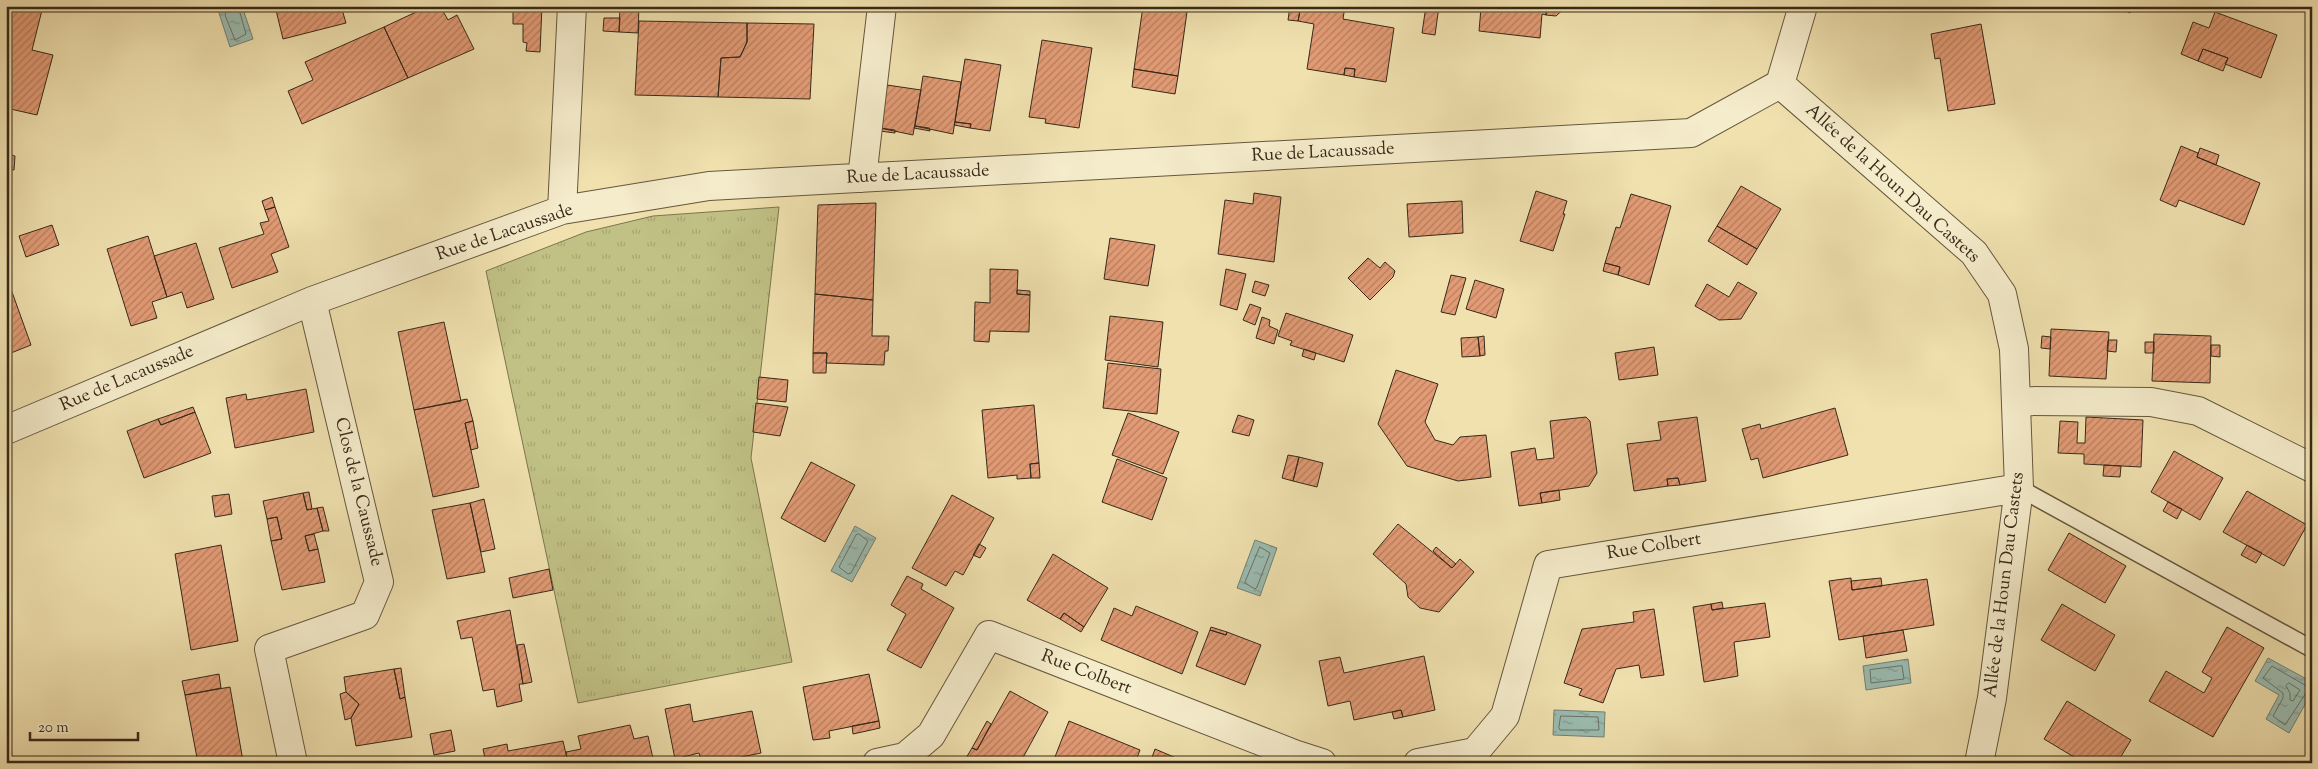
<svg xmlns="http://www.w3.org/2000/svg" width="2318" height="769" font-family="'Sorts Mill Goudy',serif">
<defs>
<pattern id="grass-tufts" width="24" height="20" patternUnits="userSpaceOnUse" patternTransform="scale(1.25)"><rect width="24" height="20" fill="#c1c185"/><path d="M3 7l-1-3M5 7V3M7 7l1-3M15 17l-1-3M17 17v-4M19 17l1-3" fill="none" stroke="#a6a672"/></pattern>
<pattern id="water-ripples" width="26" height="14" patternUnits="userSpaceOnUse" patternTransform="scale(1.25)"><rect width="26" height="14" fill="#9bbcb1"/><path d="M2 4q2-2 4 0t4 0M15 11q2-2 4 0t4 0" fill="none" stroke="#7f998f"/></pattern>
<pattern id="building-hatch" width="6" height="6" patternUnits="userSpaceOnUse" patternTransform="scale(1.25)"><rect width="6" height="6" fill="#e29b75"/><path d="M-1 1l2-2M0 6l6-6M5 7l2-2" fill="none" stroke="#b87e5f"/></pattern>
</defs>
<rect width="100%" height="100%" fill="#f0e1af"/>
<filter id="stains"><feTurbulence type="fractalNoise" baseFrequency=".004" numOctaves="4"/><feColorMatrix values="0 0 0 0 .2 0 0 0 0 .09 0 0 0 0 .02 0 0 0 .5 -.17"/></filter>
<radialGradient id="worn" r=".72"><stop offset=".6" stop-color="#630" stop-opacity="0"/><stop offset="1" stop-color="#630" stop-opacity=".3"/></radialGradient>
<path fill="url(#grass-tufts)" stroke="#7c754f" d="M 779,207 L 751,458 L 792,662 L 578,703 L 486,271 L 586,232 L 653,216 Z"/>
<path fill="url(#water-ripples)" stroke="#738174" d="M 230,6 L 242,6 L 253,39 L 230,47 L 218,10 Z
M 855,526 L 876,538 L 852,582 L 831,571 Z
M 1255,540 L 1277,548 L 1260,596 L 1237,588 Z
M 2268,658 L 2312,682 L 2312,692 L 2289,733 L 2266,719 L 2279,695 L 2255,681 Z
M 1908,659 L 1911,683 L 1866,690 L 1863,666 Z
M 1554,710 L 1605,712 L 1604,737 L 1553,735 Z"/>
<g fill="none" stroke-linecap="round" stroke-linejoin="round">
<path stroke="#697265" stroke-width="1" d="M 228,6 L 225,15 L 235,40 L 246,34 L 238,6
M 859,534 L 868,541 L 851,573 L 848,574 L 839,567 L 856,535 Z
M 1260,547 L 1270,553 L 1257,587 L 1255,589 L 1245,583 Z
M 1902,666 L 1904,679 L 1871,683 L 1870,670 Z
M 2289,683 L 2300,690 L 2293,701 L 2290,700 L 2290,693 L 2286,686 Z
M 2312,686 L 2310,688 L 2272,666 L 2263,678 L 2283,693 L 2283,698 L 2273,716 L 2285,725 L 2306,693 L 2312,691
M 1561,716 L 1598,717 L 1599,730 L 1560,730 L 1559,728 Z"/>
</g>
<path fill="url(#building-hatch)" stroke="#372919" d="M 6,6 L 43,6 L 32,50 L 53,55 L 37,115 L 6,108 Z
M 275,6 L 341,6 L 346,23 L 283,39 Z
M 429,6 L 440,6 L 448,20 L 457,15 L 474,49 L 408,78 L 384,27 Z
M 505,6 L 542,6 L 540,52 L 526,51 L 527,43 L 523,42 L 523,24 L 513,24 L 513,7 Z
M 620,6 L 639,6 L 638,33 L 619,32 Z
M 1143,6 L 1187,12 L 1178,76 L 1134,69 Z
M 1159,6 L 1188,6 L 1187,12 Z
M 1290,6 L 1301,6 L 1298,21 L 1288,20 Z
M 1301,6 L 1345,6 L 1343,19 L 1394,28 L 1386,82 L 1354,77 L 1355,69 L 1345,68 L 1344,75 L 1307,69 L 1314,24 L 1298,21 Z
M 1426,6 L 1439,6 L 1435,35 L 1422,33 Z
M 1479,6 L 1547,6 L 1546,15 L 1542,14 L 1540,38 L 1479,31 L 1481,8 Z
M 1547,6 L 1567,6 L 1556,16 L 1546,15 Z
M 2114,6 L 2133,6 L 2130,13 Z
M 2215,12 L 2277,35 L 2261,78 L 2225,64 L 2228,58 L 2203,49 L 2198,61 L 2181,54 L 2193,22 L 2209,28 Z
M 604,18 L 620,18 L 619,32 L 603,31 Z
M 639,21 L 747,23 L 747,42 L 740,57 L 721,58 L 718,97 L 635,95 Z
M 747,23 L 814,24 L 810,99 L 718,97 L 721,58 L 740,57 L 747,42 Z
M 1981,24 L 1995,104 L 1948,111 L 1940,58 L 1935,59 L 1931,34 Z
M 384,27 L 408,78 L 302,124 L 288,91 L 313,80 L 305,62 Z
M 1042,40 L 1092,48 L 1079,128 L 1045,123 L 1046,119 L 1029,117 Z
M 2203,49 L 2228,58 L 2223,71 L 2198,61 Z
M 965,59 L 1001,65 L 990,131 L 970,128 L 971,124 L 955,122 Z
M 1345,68 L 1355,69 L 1354,77 L 1344,75 Z
M 1134,69 L 1178,76 L 1175,94 L 1132,87 Z
M 923,76 L 961,82 L 953,134 L 915,126 Z
M 887,85 L 921,90 L 913,135 L 880,128 Z
M 955,122 L 971,124 L 970,128 L 954,125 Z
M 915,126 L 929,128 L 930,131 L 914,128 Z
M 880,128 L 895,130 L 895,133 L 880,131 Z
M 2181,146 L 2198,153 L 2197,157 L 2260,183 L 2244,225 L 2179,200 L 2176,207 L 2160,200 Z
M 2200,148 L 2219,155 L 2216,165 L 2197,157 Z
M 6,154 L 15,156 L 14,170 L 6,169 Z
M 1741,186 L 1781,209 L 1757,249 L 1717,226 Z
M 1536,191 L 1567,201 L 1563,214 L 1565,214 L 1553,251 L 1520,241 Z
M 1254,193 L 1281,197 L 1274,262 L 1218,254 L 1225,200 L 1253,204 Z
M 1631,194 L 1671,206 L 1649,285 L 1618,275 L 1620,267 L 1605,263 L 1616,227 L 1620,228 Z
M 272,197 L 275,207 L 265,210 L 262,201 Z
M 1462,201 L 1463,233 L 1409,237 L 1407,204 Z
M 876,203 L 873,300 L 815,294 L 818,205 Z
M 275,207 L 289,247 L 271,254 L 278,272 L 232,288 L 219,248 L 264,234 L 260,223 L 269,221 L 265,210 Z
M 52,225 L 59,245 L 26,257 L 19,236 Z
M 1717,226 L 1757,249 L 1747,265 L 1708,241 Z
M 148,236 L 167,297 L 152,302 L 157,318 L 131,326 L 107,249 Z
M 1110,238 L 1155,245 L 1148,286 L 1104,279 Z
M 196,243 L 214,299 L 187,308 L 182,292 L 167,297 L 154,256 Z
M 1368,258 L 1380,268 L 1385,262 L 1395,271 L 1393,277 L 1370,300 L 1348,278 Z
M 1605,263 L 1620,267 L 1618,275 L 1603,271 Z
M 990,269 L 1018,270 L 1017,294 L 1030,295 L 1029,332 L 990,331 L 989,342 L 974,341 L 975,302 L 990,303 Z
M 1226,269 L 1246,274 L 1237,310 L 1220,305 Z
M 1451,275 L 1466,278 L 1455,315 L 1441,312 Z
M 7,278 L 31,345 L 6,355 L 6,279 Z
M 1475,280 L 1504,289 L 1496,318 L 1466,309 Z
M 1255,281 L 1269,285 L 1265,296 L 1252,292 Z
M 1738,282 L 1757,293 L 1741,319 L 1719,320 L 1695,306 L 1707,284 L 1729,297 Z
M 1017,290 L 1030,291 L 1030,295 L 1017,294 Z
M 815,294 L 873,300 L 872,336 L 889,336 L 888,351 L 885,351 L 884,365 L 826,363 L 827,353 L 813,353 Z
M 1250,304 L 1261,308 L 1255,325 L 1243,320 Z
M 1286,313 L 1353,335 L 1344,362 L 1290,345 L 1292,341 L 1278,336 Z
M 1110,316 L 1163,322 L 1158,367 L 1105,360 Z
M 1262,317 L 1270,320 L 1269,326 L 1278,330 L 1274,344 L 1256,338 Z
M 444,322 L 461,401 L 414,410 L 398,332 Z
M 2051,329 L 2109,332 L 2106,379 L 2049,376 Z
M 2154,334 L 2211,336 L 2210,383 L 2152,381 Z
M 1484,336 L 1485,355 L 1480,356 L 1478,337 Z
M 2042,336 L 2051,337 L 2050,349 L 2041,348 Z
M 1478,337 L 1480,356 L 1462,357 L 1461,338 Z
M 2108,340 L 2117,340 L 2116,352 L 2107,351 Z
M 2145,342 L 2154,342 L 2154,353 L 2145,353 Z
M 2211,345 L 2220,345 L 2220,357 L 2211,356 Z
M 1654,347 L 1658,375 L 1619,380 L 1615,353 Z
M 1304,349 L 1316,353 L 1314,360 L 1302,356 Z
M 813,353 L 827,353 L 826,373 L 813,373 Z
M 1108,363 L 1161,369 L 1157,414 L 1103,408 Z
M 1396,370 L 1438,384 L 1425,422 L 1435,440 L 1453,445 L 1460,437 L 1486,435 L 1491,477 L 1458,481 L 1407,466 L 1378,424 Z
M 759,377 L 788,380 L 786,402 L 757,399 Z
M 306,389 L 314,432 L 235,448 L 226,398 L 246,394 L 247,400 Z
M 467,399 L 473,421 L 465,423 L 479,487 L 433,497 L 414,410 Z
M 756,403 L 788,407 L 780,436 L 753,432 Z
M 1034,405 L 1039,463 L 1030,464 L 1031,478 L 1017,479 L 1017,475 L 988,478 L 982,410 Z
M 193,407 L 195,412 L 161,425 L 158,419 Z
M 1835,408 L 1848,455 L 1763,478 L 1758,458 L 1751,460 L 1742,429 L 1760,424 L 1761,429 Z
M 195,412 L 211,453 L 144,478 L 127,431 L 158,419 L 161,425 Z
M 1128,413 L 1179,432 L 1163,474 L 1112,455 Z
M 1238,415 L 1254,420 L 1249,436 L 1232,432 Z
M 1586,417 L 1590,421 L 1597,473 L 1589,486 L 1540,493 L 1542,503 L 1519,506 L 1511,452 L 1535,448 L 1537,460 L 1554,458 L 1550,421 Z
M 1697,417 L 1706,481 L 1680,485 L 1678,478 L 1667,479 L 1668,486 L 1634,491 L 1627,444 L 1661,440 L 1658,422 Z
M 2086,417 L 2143,420 L 2141,467 L 2084,464 L 2084,454 L 2058,453 L 2060,421 L 2078,422 L 2077,443 L 2085,443 Z
M 473,421 L 478,448 L 471,450 L 465,423 Z
M 2174,451 L 2223,478 L 2200,520 L 2151,492 Z
M 1288,455 L 1299,457 L 1293,481 L 1282,478 Z
M 1299,457 L 1323,463 L 1317,487 L 1293,481 Z
M 1117,459 L 1167,478 L 1152,520 L 1102,502 Z
M 811,462 L 855,485 L 825,542 L 781,518 Z
M 1039,463 L 1040,478 L 1031,478 L 1030,464 Z
M 2104,465 L 2121,466 L 2120,477 L 2103,476 Z
M 1678,478 L 1680,485 L 1668,486 L 1667,479 Z
M 1559,490 L 1560,500 L 1542,503 L 1540,493 Z
M 2247,491 L 2307,525 L 2284,566 L 2223,532 Z
M 309,492 L 312,509 L 307,510 L 303,493 Z
M 303,493 L 307,510 L 317,508 L 323,531 L 305,536 L 309,551 L 318,549 L 325,582 L 282,590 L 271,541 L 282,539 L 277,517 L 267,519 L 263,501 Z
M 229,494 L 232,514 L 215,517 L 212,496 Z
M 952,495 L 994,518 L 963,575 L 955,571 L 946,586 L 912,568 Z
M 484,499 L 495,549 L 481,552 L 470,503 Z
M 2168,502 L 2182,509 L 2177,519 L 2163,511 Z
M 470,503 L 485,572 L 447,579 L 432,510 Z
M 323,507 L 329,531 L 323,531 L 317,508 Z
M 277,517 L 282,539 L 271,541 L 267,519 Z
M 1398,524 L 1452,568 L 1460,559 L 1474,572 L 1439,612 L 1420,608 L 1408,597 L 1406,584 L 1373,554 Z
M 2069,533 L 2126,566 L 2105,603 L 2048,570 Z
M 314,534 L 318,549 L 309,551 L 305,536 Z
M 979,544 L 986,548 L 980,558 L 973,555 Z
M 221,545 L 238,641 L 191,650 L 175,554 Z
M 2247,545 L 2262,553 L 2256,563 L 2241,555 Z
M 1436,547 L 1456,564 L 1452,568 L 1433,551 Z
M 1053,554 L 1108,588 L 1084,627 L 1064,613 L 1060,619 L 1027,600 Z
M 549,569 L 553,590 L 513,598 L 509,578 Z
M 907,576 L 923,584 L 921,589 L 954,608 L 921,668 L 887,650 L 906,614 L 891,605 Z
M 1851,578 L 1852,590 L 1927,579 L 1934,625 L 1839,640 L 1829,581 Z
M 1881,578 L 1882,586 L 1852,590 L 1851,581 Z
M 1722,602 L 1723,608 L 1712,610 L 1711,604 Z
M 1765,603 L 1770,637 L 1734,642 L 1738,676 L 1704,682 L 1693,607 L 1711,604 L 1712,610 Z
M 2062,604 L 2115,635 L 2095,671 L 2041,640 Z
M 1136,606 L 1198,632 L 1182,674 L 1101,640 L 1114,608 L 1132,616 Z
M 1654,609 L 1664,675 L 1641,678 L 1639,665 L 1616,669 L 1603,703 L 1579,695 L 1582,689 L 1564,683 L 1582,629 L 1634,622 L 1633,612 Z
M 510,610 L 523,684 L 519,684 L 522,701 L 497,707 L 494,689 L 483,691 L 472,637 L 461,639 L 457,621 Z
M 1064,613 L 1084,627 L 1081,632 L 1060,619 Z
M 1211,627 L 1227,632 L 1226,635 L 1210,630 Z
M 2227,627 L 2264,648 L 2213,737 L 2149,701 L 2166,671 L 2204,693 L 2212,678 L 2202,672 Z
M 1210,630 L 1226,635 L 1227,632 L 1261,645 L 1245,685 L 1196,666 Z
M 1903,630 L 1907,651 L 1866,658 L 1863,636 Z
M 524,644 L 532,682 L 523,684 L 517,645 Z
M 1424,656 L 1435,710 L 1403,717 L 1401,710 L 1354,720 L 1350,701 L 1328,706 L 1319,661 L 1340,657 L 1344,673 Z
M 401,668 L 405,697 L 400,699 L 394,669 Z
M 394,669 L 400,699 L 405,697 L 412,737 L 356,746 L 351,718 L 359,704 L 346,692 L 344,677 Z
M 219,674 L 221,688 L 185,695 L 182,681 Z
M 869,674 L 879,721 L 829,731 L 830,738 L 813,740 L 803,687 Z
M 230,687 L 243,761 L 198,763 L 185,695 Z
M 1010,691 L 1048,712 L 1020,763 L 963,763 L 972,748 L 977,750 Z
M 346,692 L 359,704 L 351,718 L 345,720 L 340,694 Z
M 2067,701 L 2131,740 L 2117,763 L 2084,763 L 2044,739 Z
M 690,704 L 693,722 L 752,711 L 761,753 L 712,763 L 702,763 L 699,753 L 675,759 L 665,709 Z
M 1401,710 L 1403,717 L 1394,719 L 1392,712 Z
M 6,716 L 11,746 L 6,747 Z
M 879,721 L 880,728 L 853,734 L 852,726 Z
M 987,721 L 991,724 L 977,750 L 972,748 Z
M 1069,721 L 1140,750 L 1135,763 L 1053,762 Z
M 630,725 L 634,739 L 648,736 L 654,763 L 568,763 L 566,752 L 581,749 L 578,736 Z
M 451,730 L 455,751 L 434,755 L 430,734 Z
M 563,741 L 568,763 L 486,763 L 483,749 L 507,744 L 508,751 Z
M 11,746 L 12,758 L 6,759 L 6,747 Z
M 1155,749 L 1188,763 L 1150,763 Z"/>
<g fill="none" stroke-linecap="round" stroke-linejoin="round">
<defs>
<path id="lane" d="M 2019,488 L 2312,649"/>
<path id="street" d="M 1780,84 L 1974,253 L 2002,294 L 2014,349 L 2019,488 L 1992,698 L 1979,763
M 862,178 L 882,6
M 562,210 L 572,6
M 2017,401 L 2151,402 L 2198,411 L 2312,468
M 6,430 L 312,301 L 562,210 L 709,186 L 1691,133 L 1780,84 L 1803,6
M 293,763 L 269,649 L 365,615 L 379,582 L 312,301
M 877,763 L 905,757 L 931,735 L 989,635 L 1294,754 L 1322,763
M 1418,763 L 1475,752 L 1505,716 L 1548,565 L 2019,488"/>
</defs>
<use href="#lane" stroke="#65573e" stroke-width="19"/>
<use href="#street" stroke="#65573e" stroke-width="30"/>
<use href="#lane" stroke="#f5eccb" stroke-width="16"/>
<use href="#street" stroke="#f5eccb" stroke-width="28"/>
</g>
<g text-anchor="middle" dominant-baseline="central" stroke-width="5" stroke-linejoin="round" paint-order="stroke">
<g font-size="18" fill="#372919" stroke="#f5eccb">
<text transform="translate(1323 153) rotate(-3)">Rue de Lacaussade</text>
<text transform="translate(918 175) rotate(-3)">Rue de Lacaussade</text>
<text transform="translate(1892 184) rotate(42)">Allée de la Houn Dau Castets</text>
<text transform="translate(505 233) rotate(-19)">Rue de Lacaussade</text>
<text transform="translate(127 379) rotate(-23)">Rue de Lacaussade</text>
<text transform="translate(358 492) rotate(76)">Clos de la Caussade</text>
<text transform="translate(1654 547) rotate(-9)">Rue Colbert</text>
<text transform="translate(2005 585) rotate(-83)">Allée de la Houn Dau Castets</text>
<text transform="translate(1086 673) rotate(21)">Rue Colbert</text>
</g>
</g>
<rect width="2318" height="769" fill="none" stroke="#f0e1af" stroke-width="25"/>
<rect x="8" y="8" width="2303" height="754" fill="none" stroke="#372919" stroke-width="2.5"/>
<rect x="12" y="12" width="2293" height="744" fill="none" stroke="#372919"/>
<path d="M30 732v8h108v-8" fill="none" stroke="#372919" stroke-width="2.5"/>
<text x="38" y="732" font-size="15" fill="#372919" stroke="#f5eccb" stroke-width="4" paint-order="stroke">20 m</text>
<rect width="100%" height="100%" filter="url(#stains)"/>
<rect width="100%" height="100%" fill="url(#worn)"/>
</svg>
